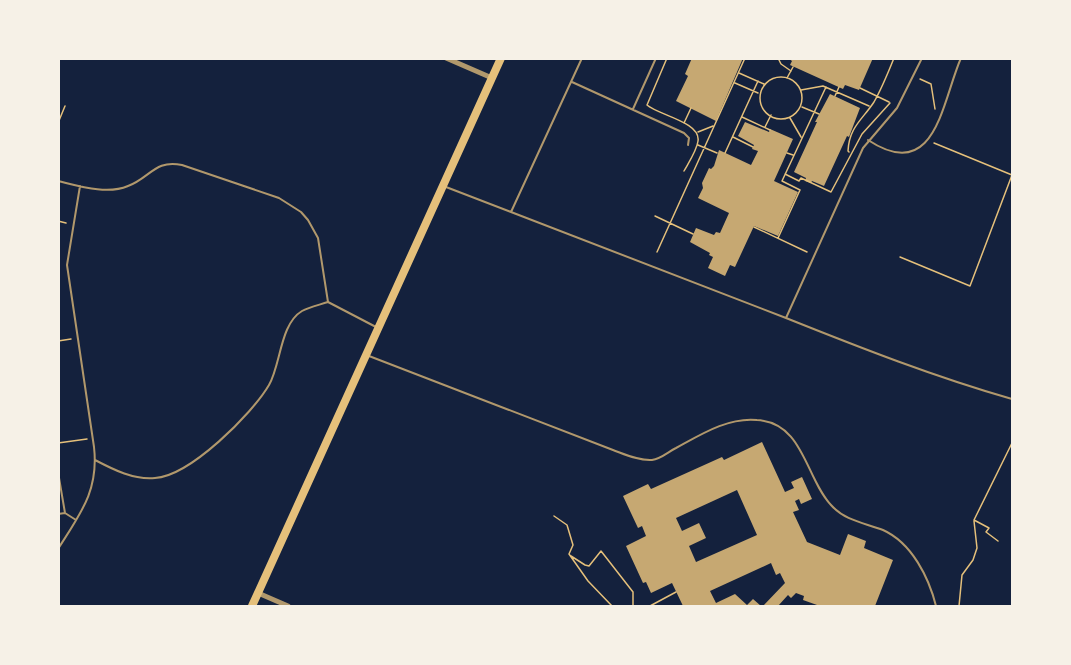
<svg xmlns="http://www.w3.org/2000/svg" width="1071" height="665" font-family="'Source Sans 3',sans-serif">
<rect width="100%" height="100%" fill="#14213d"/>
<path fill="#c6a872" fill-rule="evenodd" d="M 692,58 L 743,58 L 716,121 L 676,101 L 688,76 L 685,74 Z
M 788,58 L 873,58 L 859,90 L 845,85 L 843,89 L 790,65 L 792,61 Z
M 830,94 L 860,108 L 849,137 L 847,136 L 824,186 L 812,181 L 811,183 L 805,181 L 806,178 L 794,172 L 817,122 L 815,122 Z
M 745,122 L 769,132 L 770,129 L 793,139 L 774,181 L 798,192 L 778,236 L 754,226 L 735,267 L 730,265 L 725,276 L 708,268 L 713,257 L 709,255 L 710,253 L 690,242 L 696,228 L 714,235 L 716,232 L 720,233 L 729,213 L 698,198 L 703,188 L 702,183 L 709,168 L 711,169 L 714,166 L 719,150 L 751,165 L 758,151 L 752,149 L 754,145 L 738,136 Z
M 762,442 L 785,492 L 794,488 L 791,482 L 802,477 L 812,499 L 801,504 L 799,499 L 795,501 L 799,510 L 793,512 L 807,542 L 840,555 L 848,534 L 866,541 L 864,548 L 893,560 L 875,606 L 817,606 L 817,605 L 803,600 L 804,596 L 796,593 L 791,598 L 788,595 L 778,606 L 763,606 L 785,583 L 780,573 L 776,575 L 771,563 L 710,591 L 716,603 L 735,594 L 747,605 L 753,599 L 761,606 L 683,606 L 672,583 L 651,593 L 646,582 L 643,583 L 626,546 L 646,536 L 642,526 L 638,528 L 623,496 L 648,484 L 651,489 L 722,457 L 724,460 ZM 737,490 L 757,535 L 696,562 L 689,546 L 706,538 L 699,523 L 682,531 L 676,518 Z"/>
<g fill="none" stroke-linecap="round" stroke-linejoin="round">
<path stroke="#e5c07b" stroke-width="1.5" d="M 667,58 L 647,105 C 658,115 701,122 698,141 C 697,150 689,162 684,171
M 778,58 L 781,64 L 791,71
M 739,73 L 764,84
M760 98a21 21 0 1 1 42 0a21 21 0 1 1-42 0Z
M 787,78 L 793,67
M 920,79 L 931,84 L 935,109
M 735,83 L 758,93
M 860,88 L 889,102
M 801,90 L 823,86 L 869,106
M 835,96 L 839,87
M 802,107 L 819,114
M 742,117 L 770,130
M 790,118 L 801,137
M 58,123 L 65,106
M 684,123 L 691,108
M 765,127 L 771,115
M 698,132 L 713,126
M 733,137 L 753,147
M 934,143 L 1012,175
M 698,145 L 717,153
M 849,152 L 848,151 C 849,127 863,119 874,102 C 882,88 888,73 894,58
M 725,153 L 758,81
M 787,153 L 793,155
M 785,174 L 799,181 L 801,178 L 831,192 L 862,134 L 890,103
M 655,216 L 693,234
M 58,221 L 66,223
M 754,227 L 807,252
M 778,238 L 800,190 L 782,181 L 826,87
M 657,252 L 745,58
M 900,257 L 970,286 L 1012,175
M 58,341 L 71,339
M 58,443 L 87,439
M 554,516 L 567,525 L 573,545 L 569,554 L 588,581 L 612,606
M 998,541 L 986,532 L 989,528 L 974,520 L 1012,443
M 571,556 L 585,565 L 589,566 L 601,551 L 633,592 L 633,606
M 650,606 L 676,592
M 959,606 L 962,575 L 973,560 L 977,548 L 974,521"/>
<path stroke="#b1986c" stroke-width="2" d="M 572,82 L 684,133 L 689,138 L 688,145
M 633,109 L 656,58
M 868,140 C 936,185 942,101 961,58
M 58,181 C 79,186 107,195 128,186 C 150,178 155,159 182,165 L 279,198 L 301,212 L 308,220 L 318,238 L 328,302 C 319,305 309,307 302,311 C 280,324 281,364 269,385 C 252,414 190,476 155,478 C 134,480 114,470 95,460
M 446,187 L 511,212 L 582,58
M 511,212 L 786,318 L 863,148 L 897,108 L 922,58
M 328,302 L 376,327
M 786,318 C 861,348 935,377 1012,399
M 369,356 L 613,450 C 624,454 639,461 652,460 C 661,459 668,452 676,448 C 700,435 728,417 757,420 C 804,423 805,477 831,505 C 845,521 865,523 883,530 C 912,543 929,578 936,606
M 58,472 L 65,513
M 58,514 L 65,513 L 76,520
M 58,549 C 80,514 99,491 94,447 L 67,265 L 80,186"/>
<path stroke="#b1986c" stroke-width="5" d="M 446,58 L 492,78
M 258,593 L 288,606"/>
<path stroke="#e5c07b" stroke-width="8" d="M 252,606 L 501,58"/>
</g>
<rect width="1071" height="665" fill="none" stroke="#f6f1e7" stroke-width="120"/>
</svg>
